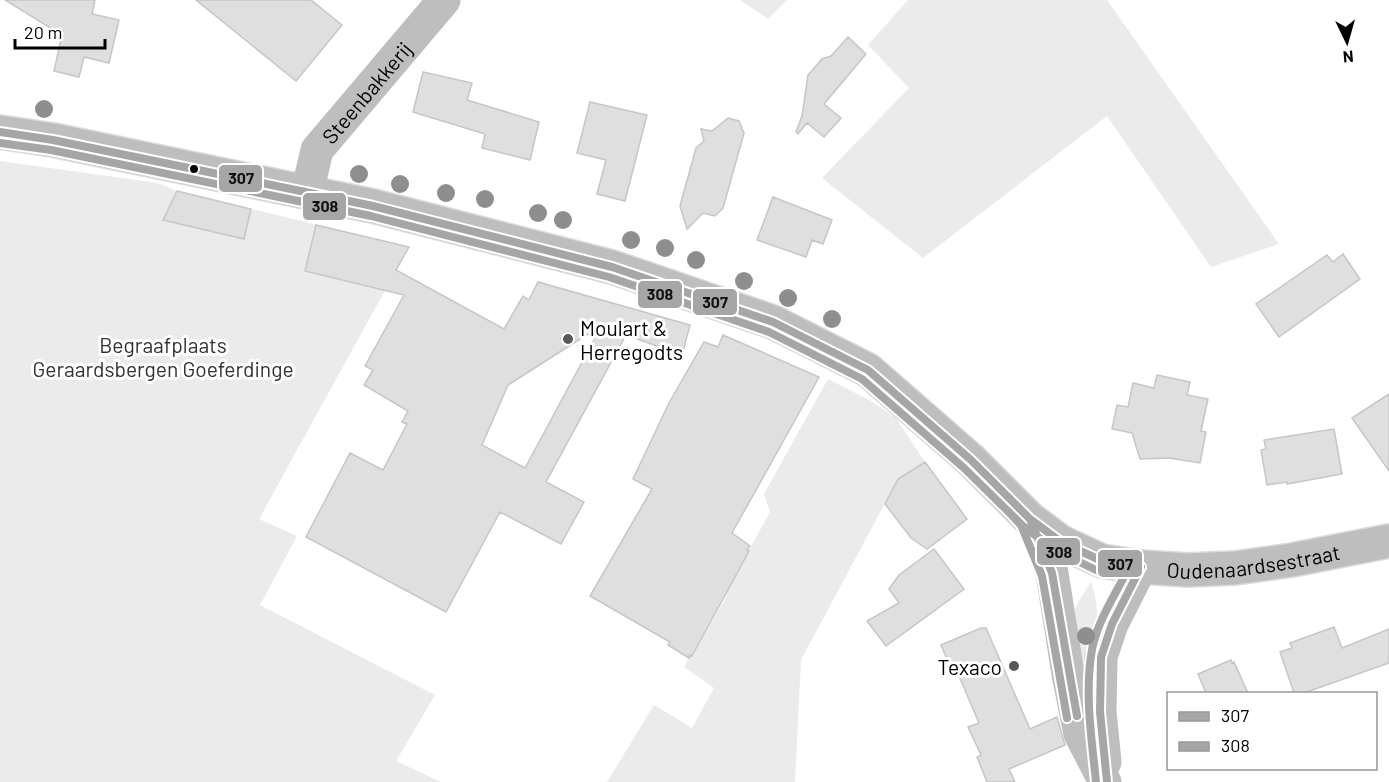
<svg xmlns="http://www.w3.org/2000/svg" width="1389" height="782" font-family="Barlow,sans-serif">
<rect width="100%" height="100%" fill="#fff"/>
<path fill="#ebebeb" d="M 740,0 L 787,0 L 768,19 Z
M 908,0 L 1107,0 L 1279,244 L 1211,267 L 1107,116 L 923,258 L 822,178 L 909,88 L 868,45 Z
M 0,161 L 158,183 L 177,191 L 409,247 L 259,519 L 297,536 L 260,605 L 435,695 L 396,761 L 441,782 L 0,782 Z
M 828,379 L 871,401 L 896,418 L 925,462 L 898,479 L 801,660 L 795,782 L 607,782 L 654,705 L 692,728 L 714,688 L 684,667 L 690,655 L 693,656 L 727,595 L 725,594 L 770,512 L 764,494 Z
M 1091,582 C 1104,621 1094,646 1086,684 L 1074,612 L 1080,599 Z"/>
<path fill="#dfdfdf" stroke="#c6c6c6" stroke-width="1.5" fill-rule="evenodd" d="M 5,0 L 95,0 L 92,14 L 119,20 L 109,63 L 84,57 L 79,77 L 54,71 L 62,35 Z
M 196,0 L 311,0 L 342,25 L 296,81 Z
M 848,37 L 866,54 L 824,104 L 841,118 L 824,137 L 807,123 L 798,134 L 796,132 L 802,116 L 808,75 L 822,59 L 831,56 Z
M 423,72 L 472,83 L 467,100 L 539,122 L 530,160 L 482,148 L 485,134 L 413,112 Z
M 590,102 L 647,115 L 625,201 L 597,194 L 606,160 L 577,153 Z
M 728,118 L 739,121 L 744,133 L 723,208 L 715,216 L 703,213 L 687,229 L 680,206 L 696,148 L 704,141 L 701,129 L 712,131 Z
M 177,191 L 251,209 L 244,239 L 163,220 Z
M 773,197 L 832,220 L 823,244 L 812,240 L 806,257 L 757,240 Z
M 316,225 L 409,247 L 396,270 L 504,329 L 523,296 L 529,300 L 538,282 L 690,325 L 682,355 L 626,335 L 546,482 L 584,502 L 561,544 L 500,512 L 446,612 L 306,537 L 350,453 L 383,470 L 407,424 L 402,422 L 408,411 L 364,385 L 373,370 L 365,366 L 404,295 L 305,271 ZM 602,325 L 525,468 L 482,445 L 508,385 Z
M 1343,254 L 1360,279 L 1279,337 L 1256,304 L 1327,255 L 1333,262 Z
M 723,335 L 819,377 L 732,533 L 750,546 L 747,550 L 749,551 L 692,656 L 690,655 L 689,658 L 668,645 L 670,642 L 590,596 L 652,489 L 633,479 L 669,403 L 704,342 L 718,347 Z
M 1157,375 L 1190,382 L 1187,395 L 1208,399 L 1201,431 L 1206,432 L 1200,463 L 1169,458 L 1140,459 L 1132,433 L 1112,429 L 1117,405 L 1128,407 L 1133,383 L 1154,388 Z
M 1389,394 L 1389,471 L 1352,418 Z
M 1334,429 L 1342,474 L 1287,484 L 1287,482 L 1267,485 L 1261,450 L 1266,449 L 1264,440 Z
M 925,462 L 967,519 L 927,549 L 911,538 L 885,504 L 898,479 Z
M 934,549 L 964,589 L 886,646 L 867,621 L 899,603 L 889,589 L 899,575 Z
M 1334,627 L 1342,648 L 1389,629 L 1389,663 L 1304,693 L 1294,693 L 1280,652 L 1292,648 L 1290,643 Z
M 981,628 L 986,628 L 1030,729 L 1057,717 L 1065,745 L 1009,769 L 1015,782 L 987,782 L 977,757 L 981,755 L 968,727 L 979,723 L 956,669 L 952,671 L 941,645 Z
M 1231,660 L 1232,663 L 1234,662 L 1248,693 L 1206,693 L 1198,674 Z"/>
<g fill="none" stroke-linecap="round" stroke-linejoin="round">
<defs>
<g id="major">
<path id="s2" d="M 0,132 L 53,140 L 373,206 L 612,267 L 773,322 L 868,370 L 971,460 L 1030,519 L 1061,542 L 1102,561 L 1141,567 L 1188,570 L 1235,568 L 1292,560 L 1389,541"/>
</g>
</defs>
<use href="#major" stroke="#dbdbdb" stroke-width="36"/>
<g stroke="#bebebe" stroke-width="33">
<path id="s1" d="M 307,193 L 317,150 L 444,0"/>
<path d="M 1030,519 L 1045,552 L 1052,573 L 1068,674 L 1080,734 L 1105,782"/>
<path d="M 1105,762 L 1100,712 L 1101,657 L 1112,624 L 1141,567"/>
</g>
<use href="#major" stroke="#bebebe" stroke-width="33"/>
<defs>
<path id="bus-1" d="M 0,132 L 53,140 L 373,206 L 612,267 L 773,322 L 868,370 L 971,460 L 1030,519 L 1061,542 L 1102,561 L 1141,567 L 1112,624 L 1101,657 L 1100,712 L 1107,782
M 1015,504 L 1030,519 L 1052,573 L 1077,716"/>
<path id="bus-2" d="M 0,143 L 51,150 L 371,216 L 609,277 L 769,332 L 862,379 L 964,468 L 1023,526 L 1055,550 L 1098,571 L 1125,575 C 1112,600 1094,628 1091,656 C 1085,698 1092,741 1096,782
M 1008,511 L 1021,525 L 1042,576 L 1067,718"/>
</defs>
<use href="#bus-1" stroke="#fff" stroke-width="12"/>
<use href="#bus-2" stroke="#fff" stroke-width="12"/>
<use href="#bus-1" stroke="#a6a6a6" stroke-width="8"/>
<use href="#bus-2" stroke="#a6a6a6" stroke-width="8"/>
</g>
<g fill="#8e8e8e">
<circle cx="44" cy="109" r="9"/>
<circle cx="359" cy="174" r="9"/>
<circle cx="400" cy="184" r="9"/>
<circle cx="446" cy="193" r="9"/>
<circle cx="485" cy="199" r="9"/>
<circle cx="538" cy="213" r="9"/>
<circle cx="563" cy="220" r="9"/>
<circle cx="631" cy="240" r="9"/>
<circle cx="665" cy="248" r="9"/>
<circle cx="696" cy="260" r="9"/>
<circle cx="744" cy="281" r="9"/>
<circle cx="788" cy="298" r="9"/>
<circle cx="832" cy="319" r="9"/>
<circle cx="1086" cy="636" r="9"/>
</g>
<circle fill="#000" stroke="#fff" stroke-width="2" cx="194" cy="169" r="5"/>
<g fill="#595959" stroke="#fff" stroke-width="2">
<circle cx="568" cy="339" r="6"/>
<circle cx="1014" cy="666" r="6"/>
</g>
<g text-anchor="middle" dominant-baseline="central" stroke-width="6" stroke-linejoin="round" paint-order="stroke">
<g font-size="21" fill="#000" stroke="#fff">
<text stroke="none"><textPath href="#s1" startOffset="120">Steenbakkerij</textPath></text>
<text stroke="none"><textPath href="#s2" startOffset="1360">Oudenaardsestraat</textPath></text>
</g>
<g font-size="21" fill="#000" stroke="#fff" text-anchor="start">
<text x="580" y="327">Moulart &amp;<tspan x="580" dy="24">Herregodts</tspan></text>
<text x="1002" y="666" text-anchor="end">Texaco</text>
</g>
<g font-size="21" fill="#323232" stroke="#fff">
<text x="163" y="344">Begraafplaats<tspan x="163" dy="24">Geraardsbergen Goeferdinge</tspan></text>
</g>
</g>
<g stroke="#fff" stroke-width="2">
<rect x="218" y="164" width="45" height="29" rx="6" fill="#a6a6a6"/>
<rect x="302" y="192" width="45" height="29" rx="6" fill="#a6a6a6"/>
<rect x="637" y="280" width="46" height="29" rx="6" fill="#a6a6a6"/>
<rect x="692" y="288" width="46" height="28" rx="6" fill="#a6a6a6"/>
<rect x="1036" y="537" width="45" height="29" rx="6" fill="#a6a6a6"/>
<rect x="1097" y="549" width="46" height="29" rx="6" fill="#a6a6a6"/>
</g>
<g font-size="16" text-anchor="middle" font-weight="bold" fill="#111">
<text x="241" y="184">307</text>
<text x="325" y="212">308</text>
<text x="660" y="300">308</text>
<text x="715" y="308">307</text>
<text x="1059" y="558">308</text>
<text x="1120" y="570">307</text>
</g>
<rect x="1167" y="692" width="210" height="78" fill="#ffffff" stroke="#999999" stroke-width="1.5"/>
<rect x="1179" y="712" width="30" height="9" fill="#a6a6a6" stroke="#999999" stroke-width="1.5"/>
<text x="1221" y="722" font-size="18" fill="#000000">307</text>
<rect x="1179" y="742" width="30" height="9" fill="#a6a6a6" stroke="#999999" stroke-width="1.5"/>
<text x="1221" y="752" font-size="18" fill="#000000">308</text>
<g transform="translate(1347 42) rotate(175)" stroke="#ffffff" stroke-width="4.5" paint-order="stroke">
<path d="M0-4.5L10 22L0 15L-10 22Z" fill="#000000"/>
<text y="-9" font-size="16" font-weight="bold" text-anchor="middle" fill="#000000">N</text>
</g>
<path d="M15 39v9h90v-9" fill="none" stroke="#000000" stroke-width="3"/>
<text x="24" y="39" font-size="18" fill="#000000" stroke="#ffffff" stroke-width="4.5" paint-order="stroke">20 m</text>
</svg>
